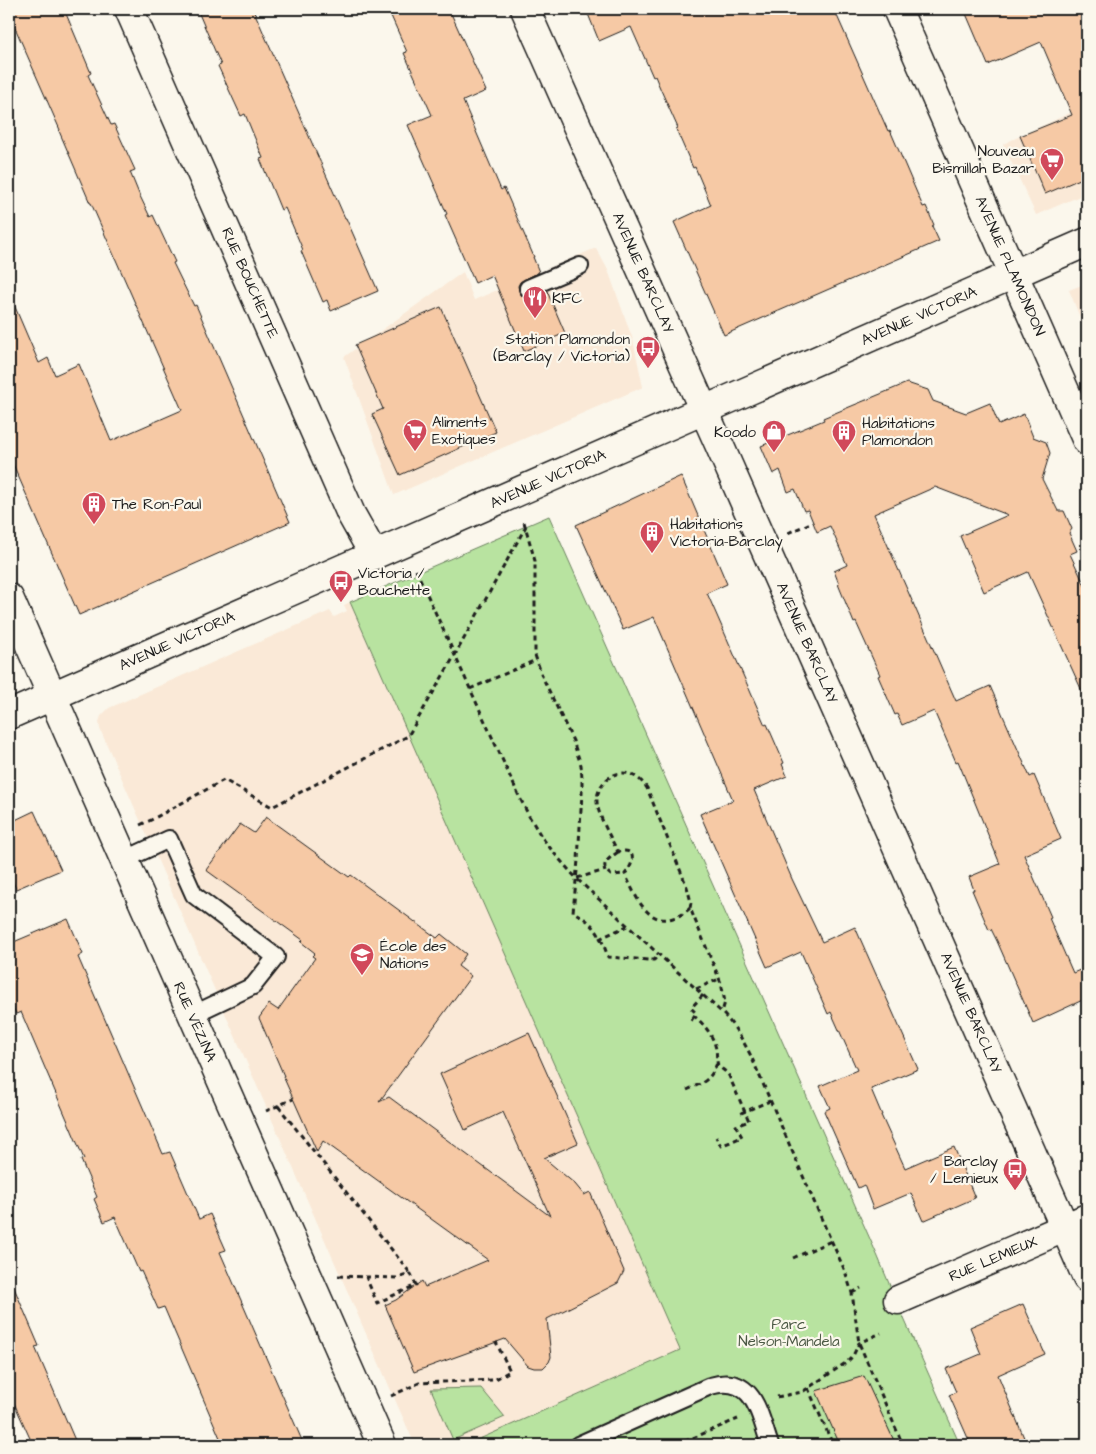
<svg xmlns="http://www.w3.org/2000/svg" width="1096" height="1454" font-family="'Architects Daughter',sans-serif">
<rect width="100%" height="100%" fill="#fbf7ec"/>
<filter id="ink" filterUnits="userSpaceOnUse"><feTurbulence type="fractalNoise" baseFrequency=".02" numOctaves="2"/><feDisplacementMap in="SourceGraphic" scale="10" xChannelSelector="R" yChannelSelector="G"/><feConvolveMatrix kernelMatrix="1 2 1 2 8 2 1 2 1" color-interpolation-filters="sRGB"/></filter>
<g filter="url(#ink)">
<path fill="#fae9d7" d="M 1087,105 L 1087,193 L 1036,215 L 1003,144 Z
M 596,248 L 608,270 L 633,340 L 643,387 L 394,495 L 344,357 L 463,272 L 474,300 Z
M 1087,283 L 1087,335 L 1069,290 Z
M 350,602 L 681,1350 L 466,1445 L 415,1445 L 100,729 L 99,722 L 101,716 L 109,708 L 330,611 L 334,617 L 347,611 L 344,605 Z"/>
<path fill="#b8e3a0" stroke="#6a805e" d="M 549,516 L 878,1257 L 898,1305 L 960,1445 L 466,1445 L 680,1350 L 350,602 Z
M 481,1388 L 505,1417 L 453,1440 L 431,1389 Z"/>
<path fill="#f6c9a5" stroke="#1c1c1c" d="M 9,9 L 64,9 L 91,73 L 88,75 L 111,125 L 114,124 L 135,170 L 130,172 L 139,194 L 150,217 L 153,215 L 175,262 L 173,263 L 194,306 L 196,305 L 290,522 L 79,615 L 9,455 L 9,293 L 39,363 L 48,358 L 55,375 L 79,364 L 111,441 L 182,410 L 91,203 L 90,203 L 59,131 L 60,130 L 9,14 Z
M 197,9 L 253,9 L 345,218 L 346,218 L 378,291 L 331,311 L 327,300 L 323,302 L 301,251 L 303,250 L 285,208 L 281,210 L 260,159 L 263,158 L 245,114 L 241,116 L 218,66 L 221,65 Z
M 388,9 L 449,9 L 486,91 L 463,101 L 501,190 L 504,188 L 534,257 L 533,257 L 539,272 L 520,282 L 518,286 L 519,291 L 522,296 L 527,298 L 547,291 L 565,333 L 524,351 L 492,275 L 475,283 L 445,215 L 447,214 L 408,125 L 432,115 L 404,53 L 407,52 Z
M 586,9 L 834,9 L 888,131 L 890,130 L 923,207 L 926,206 L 934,225 L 932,226 L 939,241 L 724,335 L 674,222 L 711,205 L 695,167 L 693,168 L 676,129 L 678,128 L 660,88 L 655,76 L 653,77 L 631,27 L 599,41 Z
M 964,9 L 1087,9 L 1087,176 L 1045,194 L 1020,136 L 1072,115 L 1041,42 L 988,65 Z
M 441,307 L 496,432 L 400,475 L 372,414 L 383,409 L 355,345 Z
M 907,383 L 928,390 L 933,401 L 966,413 L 990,403 L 999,425 L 1024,414 L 1033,437 L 1046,442 L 1050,453 L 1042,479 L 1058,511 L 1064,511 L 1072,529 L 1069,533 L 1077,551 L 1070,554 L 1087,590 L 1087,702 L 1028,572 L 984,592 L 960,536 L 1008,515 L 935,487 L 874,514 L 956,701 L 990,686 L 1030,777 L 1034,775 L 1061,839 L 1024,855 L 1051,917 L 1049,918 L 1073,973 L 1087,967 L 1087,998 L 1033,1023 L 997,941 L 991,929 L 989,930 L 972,890 L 974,890 L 969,877 L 1000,864 L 958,761 L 956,762 L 934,711 L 902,725 L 897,714 L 895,715 L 878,676 L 880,675 L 856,622 L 854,623 L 838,584 L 839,584 L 834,571 L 847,565 L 830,526 L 817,532 L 808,510 L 804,511 L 795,489 L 788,492 L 780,470 L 773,474 L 761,446 L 824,420 L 823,418 Z
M 681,476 L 727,584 L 707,593 L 765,725 L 767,724 L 784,763 L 782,764 L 787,776 L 754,790 L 792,879 L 822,942 L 855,927 L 918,1069 L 871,1089 L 882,1115 L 881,1115 L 905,1168 L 954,1147 L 975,1198 L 923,1221 L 911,1193 L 873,1209 L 864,1185 L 858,1188 L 824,1111 L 830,1108 L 820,1086 L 857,1070 L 831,1012 L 828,1014 L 801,952 L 767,967 L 700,814 L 733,800 L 654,617 L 623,630 L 576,525 Z
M 34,811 L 61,870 L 16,889 L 9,872 L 9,823 Z
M 266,817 L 349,877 L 351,875 L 437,938 L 441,934 L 466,954 L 458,966 L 471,976 L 379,1102 L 389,1097 L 550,1216 L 503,1112 L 465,1130 L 440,1074 L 529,1033 L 578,1143 L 544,1158 L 575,1184 L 584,1195 L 590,1192 L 624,1271 L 618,1283 L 547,1319 L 551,1357 L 549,1362 L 543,1368 L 534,1368 L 528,1366 L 505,1339 L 414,1372 L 385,1305 L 396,1300 L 422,1281 L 425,1287 L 488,1260 L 323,1141 L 317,1152 L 283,1076 L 284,1076 L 259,1018 L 269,1004 L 278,1010 L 315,958 L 312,956 L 315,953 L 301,942 L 303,940 L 206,870 L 240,824 L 254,833 Z
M 68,919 L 83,954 L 78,957 L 163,1154 L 170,1152 L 199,1219 L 210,1214 L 226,1250 L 220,1252 L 304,1445 L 223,1445 L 164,1307 L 158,1309 L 141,1271 L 139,1272 L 115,1217 L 104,1222 L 94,1199 L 97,1197 L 81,1160 L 84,1159 L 21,1012 L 16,1014 L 9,997 L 9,944 Z
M 9,1276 L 39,1346 L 35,1347 L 77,1445 L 33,1445 L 9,1392 Z
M 1023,1304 L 1045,1354 L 998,1375 L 1027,1445 L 971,1445 L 949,1395 L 956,1392 L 946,1369 L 981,1354 L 970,1327 Z
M 864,1376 L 896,1445 L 840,1445 L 816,1391 Z"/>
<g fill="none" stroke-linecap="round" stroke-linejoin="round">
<defs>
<path id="lane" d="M 528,288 L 580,266
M 124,860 L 169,839 L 194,895 L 276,957 L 253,986 L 192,1015
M 578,1445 L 710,1386 C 754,1373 759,1414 770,1445"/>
<path id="street" d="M 129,9 L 351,514 L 374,555
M 525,9 L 718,442 L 1087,1278
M 897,9 L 1087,441
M 9,598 L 382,1445
M 898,1300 L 1087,1218"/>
<path id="secondary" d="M 9,715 L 1087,242"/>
</defs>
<use href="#lane" stroke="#1c1c1c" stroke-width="20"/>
<use href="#street" stroke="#1c1c1c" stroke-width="31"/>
<use href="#secondary" stroke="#1c1c1c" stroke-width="31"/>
<path stroke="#1c1c1c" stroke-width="3" stroke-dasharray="5 4" stroke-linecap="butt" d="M 524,522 L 535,561 L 535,655 L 542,676 L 573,741 L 581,765 L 582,778 L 582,793 L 578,860 L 573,912 C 595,923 600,934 608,957 L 649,960 L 654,960 L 659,955
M 788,533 L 813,522
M 416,570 L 518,794 L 529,816 L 541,836 L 554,853 L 577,879 L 718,1009 C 733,1023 741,1037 751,1056 L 822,1220 L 845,1271 L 852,1293 L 859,1343 L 903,1445
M 470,689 L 536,660
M 140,825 L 151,820 L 224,780 L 272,807 L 408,736 L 455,655 L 526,526
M 618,852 C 608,859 598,865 611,875 L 625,874
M 577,878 L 606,870
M 690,908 C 685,913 680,916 673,918 C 646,926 635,894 625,874 C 634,864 638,847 618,852 C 612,840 598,816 597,802 C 596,782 618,765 636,777 C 641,780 644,784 647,788 L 687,887 L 691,902 L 690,908 L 721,983 L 725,1002 L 722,1012
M 599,939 L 627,926
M 696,989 L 719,979
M 703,995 L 691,1008 L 696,1013 L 694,1016 C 704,1024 713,1035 716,1049 C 717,1054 716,1060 718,1065 C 721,1069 726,1071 729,1076 L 749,1121 L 736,1126 L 742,1137 L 721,1146 L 716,1137
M 691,1021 L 694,1016
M 687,1090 C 704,1082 710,1081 717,1063
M 278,1106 L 411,1274
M 266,1111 L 293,1099
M 741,1113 L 770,1101
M 793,1258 L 831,1241
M 338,1276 L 397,1278 L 411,1274 L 416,1285 L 377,1303 L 366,1277
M 852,1293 L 861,1288
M 808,1388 L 833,1445
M 391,1396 L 419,1383 L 494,1380 L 510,1371 L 496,1342
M 777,1397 L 802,1392 L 847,1362 L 853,1356 L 859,1343 L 881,1333
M 676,1445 L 738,1419"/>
<use href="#lane" stroke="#fbf7ec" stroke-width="16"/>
<use href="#street" stroke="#fbf7ec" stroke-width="28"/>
<use href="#secondary" stroke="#fbf7ec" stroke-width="28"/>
</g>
</g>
<defs>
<symbol id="supermarket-pin" viewBox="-11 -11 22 30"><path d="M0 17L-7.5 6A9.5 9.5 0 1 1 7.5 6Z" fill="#d1495b" stroke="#fbf7ec"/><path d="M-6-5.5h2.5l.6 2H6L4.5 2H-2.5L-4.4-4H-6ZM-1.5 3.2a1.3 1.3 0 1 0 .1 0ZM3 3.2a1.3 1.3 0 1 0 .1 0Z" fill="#fff"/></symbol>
<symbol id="restaurant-pin" viewBox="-11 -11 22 30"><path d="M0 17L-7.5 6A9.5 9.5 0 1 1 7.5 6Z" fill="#d1495b" stroke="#fbf7ec"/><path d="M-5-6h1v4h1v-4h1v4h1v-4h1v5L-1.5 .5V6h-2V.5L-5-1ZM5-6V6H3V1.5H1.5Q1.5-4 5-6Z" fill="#fff"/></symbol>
<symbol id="bus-pin" viewBox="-11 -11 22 30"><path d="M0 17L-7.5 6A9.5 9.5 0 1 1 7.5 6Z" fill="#d1495b" stroke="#fbf7ec"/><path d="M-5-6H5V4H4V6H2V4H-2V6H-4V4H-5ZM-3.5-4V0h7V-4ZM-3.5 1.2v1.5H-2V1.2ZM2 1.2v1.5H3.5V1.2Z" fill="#fff"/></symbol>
<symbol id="shop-pin" viewBox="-11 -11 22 30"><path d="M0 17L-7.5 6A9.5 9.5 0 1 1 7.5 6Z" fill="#d1495b" stroke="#fbf7ec"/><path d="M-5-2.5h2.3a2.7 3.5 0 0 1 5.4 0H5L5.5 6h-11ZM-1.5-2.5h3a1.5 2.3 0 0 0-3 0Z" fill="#fff"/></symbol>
<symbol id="building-pin" viewBox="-11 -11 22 30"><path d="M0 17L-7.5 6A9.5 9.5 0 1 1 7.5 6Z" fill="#d1495b" stroke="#fbf7ec"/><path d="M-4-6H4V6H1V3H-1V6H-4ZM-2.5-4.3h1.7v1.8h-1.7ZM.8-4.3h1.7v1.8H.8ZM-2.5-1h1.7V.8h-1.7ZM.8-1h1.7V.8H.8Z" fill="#fff"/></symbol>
<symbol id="school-pin" viewBox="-11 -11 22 30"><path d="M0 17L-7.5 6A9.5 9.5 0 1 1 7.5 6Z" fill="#d1495b" stroke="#fbf7ec"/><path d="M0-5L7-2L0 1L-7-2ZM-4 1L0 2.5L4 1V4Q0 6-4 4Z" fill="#fff"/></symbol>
</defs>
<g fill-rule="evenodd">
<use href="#supermarket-pin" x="1038" y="146" width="28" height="38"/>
<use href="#restaurant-pin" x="521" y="284" width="28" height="38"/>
<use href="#bus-pin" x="634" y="334" width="28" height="38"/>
<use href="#supermarket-pin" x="401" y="417" width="28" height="38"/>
<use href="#shop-pin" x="760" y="418" width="28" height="38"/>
<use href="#building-pin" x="830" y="418" width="28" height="38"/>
<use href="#building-pin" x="80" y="490" width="28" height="38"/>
<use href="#building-pin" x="638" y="519" width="28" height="38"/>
<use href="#bus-pin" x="327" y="568" width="28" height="38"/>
<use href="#school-pin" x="348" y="941" width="28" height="38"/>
<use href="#bus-pin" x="1001" y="1156" width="28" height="38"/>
</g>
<g text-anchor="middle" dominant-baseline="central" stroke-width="4.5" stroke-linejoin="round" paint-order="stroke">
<g font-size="15" fill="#1c1c1c" stroke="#fbf7ec" text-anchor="start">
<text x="1034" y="151" text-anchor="end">Nouveau<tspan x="1034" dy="17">Bismillah Bazar</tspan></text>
<text x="552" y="298">KFC</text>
<text x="630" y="339" text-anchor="end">Station Plamondon<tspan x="630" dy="17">(Barclay / Victoria)</tspan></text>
<text x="432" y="422">Aliments<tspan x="432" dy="17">Exotiques</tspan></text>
<text x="862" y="423">Habitations<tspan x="862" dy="17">Plamondon</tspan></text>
<text x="756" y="432" text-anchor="end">Koodo</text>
<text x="112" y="504">The Ron-Paul</text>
<text x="670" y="524">Habitations<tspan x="670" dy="17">Victoria-Barclay</tspan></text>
<text x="358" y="573">Victoria /<tspan x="358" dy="17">Bouchette</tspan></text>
<text x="380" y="946">École des<tspan x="380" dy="17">Nations</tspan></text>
<text x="998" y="1161" text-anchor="end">Barclay<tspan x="998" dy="17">/ Lemieux</tspan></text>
</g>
<g font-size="15" fill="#1c1c1c" stroke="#fbf7ec">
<text transform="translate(1010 266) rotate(66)">AVENUE PLAMONDON</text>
<text transform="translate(643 273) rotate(66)">AVENUE BARCLAY</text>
<text transform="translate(250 283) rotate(66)">RUE BOUCHETTE</text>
<text transform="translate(919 316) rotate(-24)">AVENUE VICTORIA</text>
<text transform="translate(548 479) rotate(-24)">AVENUE VICTORIA</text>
<text transform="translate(177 641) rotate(-24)">AVENUE VICTORIA</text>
<text transform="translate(807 643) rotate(66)">AVENUE BARCLAY</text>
<text transform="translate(971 1013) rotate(66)">AVENUE BARCLAY</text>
<text transform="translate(195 1022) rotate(66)">RUE VÉZINA</text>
<text transform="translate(993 1259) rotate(-23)">RUE LEMIEUX</text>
</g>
<g font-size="15" fill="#4b5844" stroke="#fbf7ec">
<text x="789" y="1324">Parc<tspan x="789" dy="17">Nelson-Mandela</tspan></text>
</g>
</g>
<rect width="1096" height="1454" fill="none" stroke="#fbf7ec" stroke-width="30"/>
<rect x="15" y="15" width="1066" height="1424" fill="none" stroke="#1c1c1c" stroke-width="2" filter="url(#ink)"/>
</svg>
